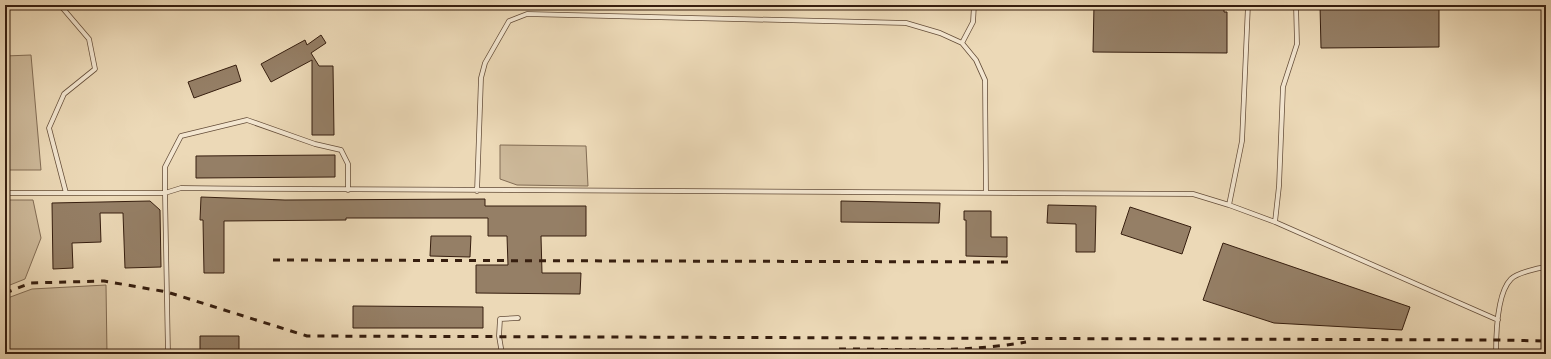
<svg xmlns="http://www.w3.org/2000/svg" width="1551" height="359" font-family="'Gentium Book Plus',serif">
<rect width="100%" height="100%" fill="#ecd9b7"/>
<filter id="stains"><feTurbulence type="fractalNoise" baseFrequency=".005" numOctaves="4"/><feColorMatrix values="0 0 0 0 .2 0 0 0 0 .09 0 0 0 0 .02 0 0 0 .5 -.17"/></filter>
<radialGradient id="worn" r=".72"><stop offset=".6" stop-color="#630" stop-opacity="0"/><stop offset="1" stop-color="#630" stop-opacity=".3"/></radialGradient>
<path fill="#cdb99a" stroke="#826c54" d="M 31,55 L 41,170 L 5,170 L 5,56 Z
M 500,145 L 586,146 L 588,186 L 517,185 L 500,179 Z
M 5,200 L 33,200 L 41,238 L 25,279 L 5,287 Z
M 106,285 L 107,354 L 5,354 L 5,299 L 32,289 Z"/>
<path fill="#957f66" stroke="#361e0f" d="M 1094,5 L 1224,5 L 1224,12 L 1227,12 L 1227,53 L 1093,52 Z
M 1320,5 L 1439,5 L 1439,47 L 1321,48 Z
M 321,35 L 326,43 L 311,53 L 319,66 L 333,66 L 334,135 L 312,135 L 312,60 L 271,82 L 261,64 L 305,40 L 307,45 Z
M 236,65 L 241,81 L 194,98 L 188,82 Z
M 335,155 L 335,177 L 196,178 L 196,156 Z
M 201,197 L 285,200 L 485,199 L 485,206 L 586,206 L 586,236 L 541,236 L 542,273 L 581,273 L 580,294 L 476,293 L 476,265 L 508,265 L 507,236 L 488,236 L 488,218 L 346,218 L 346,220 L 224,221 L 224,273 L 204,273 L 203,220 L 200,220 Z
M 150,201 L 160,210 L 161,267 L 125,268 L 123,213 L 100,213 L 101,242 L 72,243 L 73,268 L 53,269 L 52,203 Z
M 841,201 L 940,203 L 939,223 L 841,222 Z
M 1048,205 L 1096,206 L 1095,252 L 1076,252 L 1076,224 L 1047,223 Z
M 1130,207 L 1191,227 L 1182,254 L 1121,234 Z
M 964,211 L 991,211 L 991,237 L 1007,237 L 1007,257 L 966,256 L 966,220 L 964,220 Z
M 431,236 L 471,236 L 470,257 L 430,256 Z
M 1223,243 L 1410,307 L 1402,330 L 1274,323 L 1203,300 Z
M 353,306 L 483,307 L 483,328 L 353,328 Z
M 200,336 L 239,336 L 239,354 L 200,354 Z"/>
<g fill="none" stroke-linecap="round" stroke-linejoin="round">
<defs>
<path id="service" d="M 60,5 L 89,39 L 95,69 L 64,94 L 49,128 L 66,193
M 962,43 L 973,22 L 974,5
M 348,190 L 348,164 L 341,150 L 315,144 L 247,120 L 181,136 L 165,167 L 165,193 L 181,188 C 518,192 855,192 1193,194 L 1229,205 L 1275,222 L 1498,320
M 477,191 L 481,78 L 485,63 L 509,21 L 527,14 L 906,23 L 940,33 L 962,43 L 976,60 L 985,80 L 986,193
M 5,193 L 165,193 L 168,354
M 1229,205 L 1242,141 L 1248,5
M 1275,222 L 1279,186 L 1283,87 L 1297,44 L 1296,5
M 502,354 L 499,336 L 500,319 L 518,318
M 1496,354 C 1496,335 1497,293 1511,279 C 1517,273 1538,268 1546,267"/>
</defs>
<use href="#service" stroke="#644d39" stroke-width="5.5"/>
<use href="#service" stroke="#f3e6d0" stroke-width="4"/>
<path stroke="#361e0f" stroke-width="3" stroke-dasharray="7 7" stroke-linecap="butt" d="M 273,260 L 1015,262
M 5,293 L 31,283 L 104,281 L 167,292 L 307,336 L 1496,340 L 1546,341
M 839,349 C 901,349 964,353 1026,342"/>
</g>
<rect width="1551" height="359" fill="none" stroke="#ecd9b7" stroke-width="20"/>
<rect x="6" y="6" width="1539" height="347" fill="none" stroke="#361e0f" stroke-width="2"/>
<rect x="10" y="10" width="1531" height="339" fill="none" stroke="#361e0f"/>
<rect width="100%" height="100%" filter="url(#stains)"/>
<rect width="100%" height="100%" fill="url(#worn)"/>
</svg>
